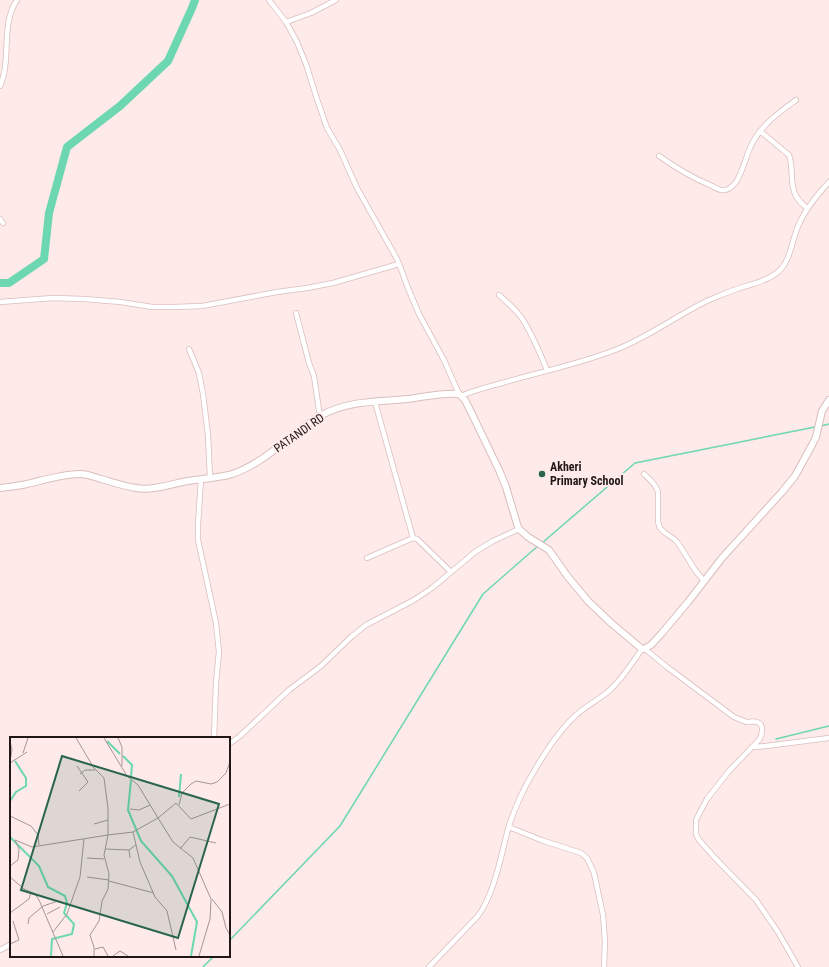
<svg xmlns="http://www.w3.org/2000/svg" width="829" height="967" font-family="'Roboto Condensed',sans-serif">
<rect width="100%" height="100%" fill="#fdeae9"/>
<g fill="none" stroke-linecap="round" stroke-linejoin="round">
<path stroke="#6cd7b0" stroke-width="1.5" d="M 821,426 L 829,424
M 542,543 L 635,463 L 815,427
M 776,739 L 829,726
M 229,941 L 340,826 L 483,594 L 539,545
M 203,967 L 214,956"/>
<path stroke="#6cd7b0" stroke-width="8" d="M 0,283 L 9,283 L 44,259 L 49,213 L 67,147 L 120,106 L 168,61 L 192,8 L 195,0"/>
<defs>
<path id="street" d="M 269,0 L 286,22 L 297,42 L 306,64 L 317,99 L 327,128 L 340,150 L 357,188 L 397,259 L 401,269 L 408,288 L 419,314 L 444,360 L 459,394
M 286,22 L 311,13 L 336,0
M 0,86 C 12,60 0,25 17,0
M 760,131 L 789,155 C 794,168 789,184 796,196 C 799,201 803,205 807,208
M 659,156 C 676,168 693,178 712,186 C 716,188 720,191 724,190 C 729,190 733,186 736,182 C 744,170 746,153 754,140 C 764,123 781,111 796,100
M 0,219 L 3,223
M 499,295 C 507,302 515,309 521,317 C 532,333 540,353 547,370
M 0,302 L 53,298 L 84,299 L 121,302 L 152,307 L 174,307 L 202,306 L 277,292 L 307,288 L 333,283 L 399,264
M 296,313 L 309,363 L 314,376 L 320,417
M 189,349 L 199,373 L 203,394 L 208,435 L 210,478
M 461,396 C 475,390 488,387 502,383 C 540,372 579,364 615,350 C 649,337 677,315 709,300 C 719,296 728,292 737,289 C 751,284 768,281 779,271 C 791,260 792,239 799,224 C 806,208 817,195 829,182
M 375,402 L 413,538
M 644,474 C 649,479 656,484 658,492 L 658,522 L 660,528 L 664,532 L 674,539 L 678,543 L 695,570 L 704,581
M 201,479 L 198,524 L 198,540 L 216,623 L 219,652 L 216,683 L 214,738
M 367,558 L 413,538 L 417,539 L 451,572
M 645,649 L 667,667 L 734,717 C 739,719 743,721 747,722 C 750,722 754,721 757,722 C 765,725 762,735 759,740 L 729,771 L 707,799 L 696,820 L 696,834 L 699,840 L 715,858 L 756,900 L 778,932 L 798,967
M 229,744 L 240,736 L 289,690 L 321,666 L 351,637 L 366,625 L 414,600 L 432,588 L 475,552 L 493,541 L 519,529
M 753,747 L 766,746 L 829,738
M 509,827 L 541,840 L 581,853 L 587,858 L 594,873 L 603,915 L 605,941 L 604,967
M 0,950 L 11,944
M 429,967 L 477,917 C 494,896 501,856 508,829 C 514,810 522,791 533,773 C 544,754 557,733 574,717 C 585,706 599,700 610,690 C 623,678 632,663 642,649"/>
<path id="secondary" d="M 0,488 C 9,487 18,486 27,484 C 44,480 63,474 80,474 C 88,474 94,477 101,479 C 112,482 124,486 136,488 C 151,491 172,484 187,481 C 201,479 215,478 229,475 C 265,464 289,435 320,416 C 349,400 377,402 408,399 C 425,397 442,392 459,394 L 465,400 L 471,412 L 499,470 L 506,487 L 517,524 L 519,529 L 528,537 L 549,550 L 568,577 L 588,601 L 611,623 L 642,649 L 644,649 L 651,645 L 662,633 L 688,602 L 722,558 L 782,492 L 795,476 L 812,445 L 816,437 L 822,411 L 829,400"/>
</defs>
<use href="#street" stroke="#dbbebd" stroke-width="6"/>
<use href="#secondary" stroke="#dbbebd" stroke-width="8"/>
<use href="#street" stroke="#fff" stroke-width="4.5"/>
<use href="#secondary" stroke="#fff" stroke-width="6"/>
</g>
<circle fill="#28644e" stroke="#fdeae9" stroke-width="1.5" cx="542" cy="474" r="4"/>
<g text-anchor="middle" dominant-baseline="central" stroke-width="4" stroke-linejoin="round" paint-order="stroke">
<g font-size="12" fill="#211717" stroke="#fdeae9">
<text transform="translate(299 433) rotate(-35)">PATANDI RD</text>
</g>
<g font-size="12" font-weight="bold" fill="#211717" stroke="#fdeae9" text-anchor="start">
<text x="550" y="467">Akheri<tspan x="550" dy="14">Primary School</tspan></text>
</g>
</g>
<g transform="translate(10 737)">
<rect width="220" height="220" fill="#fdeae9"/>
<path fill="none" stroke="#6cd7b0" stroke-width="2" d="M 97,4 L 110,17M 113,19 L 122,28 L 121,40M 121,43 L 118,73 L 131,104 L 162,139 L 187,185 L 181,219M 169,60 L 171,37M 0,64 L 6,55 L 16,49 L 16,41 L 5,24M 0,100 L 29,129 L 38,150 L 55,159 L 57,166 L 54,176 L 64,187 L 62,197 L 42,202 L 41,219"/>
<path fill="none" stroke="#a59695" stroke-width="1" d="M 66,1 L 84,31 L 94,41 L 98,71 L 98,98M 108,1 L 112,10 L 112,29M 0,4 L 2,13 L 0,24M 13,16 L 18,1M 0,26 L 17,15M 67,29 L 78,45 L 69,54M 70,37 L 75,33 L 85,33M 169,68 L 172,56 L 181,47 L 186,44 L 201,47 L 207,45 L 216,36 L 220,25M 120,72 L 129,73 L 140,68M 0,79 L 21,89 L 28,98 L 29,108M 148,81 L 163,105 L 183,121 L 201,162 L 200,182 L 189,219M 148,81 L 166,66 L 181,82 L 220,67M 84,87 L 98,83M 123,95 L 130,125 L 145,160 L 157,174 L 166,213M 95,112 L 119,113M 170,112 L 180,100 L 206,106M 77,121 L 94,122M 120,121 L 119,113 L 126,108M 0,129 L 8,123 L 9,112 L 5,103 L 22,110 L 98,98M 0,140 L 14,152 L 25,157 L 29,163 L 53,219M 77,140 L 99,143M 99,144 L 144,156M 202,162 L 212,175 L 216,191 L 220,198M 33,169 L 48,164M 0,176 L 19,162 L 21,155M 37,177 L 50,170M 18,187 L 19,181 L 33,169M 43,195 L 57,177 L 70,140 L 74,102M 0,207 L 9,203 L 3,184M 85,212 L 93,210 L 98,219M 84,219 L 84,210 L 80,198 L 89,184 L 92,164 L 98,152 L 99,137 L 94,118 L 98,98 L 123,95 L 148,81 L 128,48 L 117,39 L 94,1M 103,219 L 110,214 L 118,219"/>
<path fill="#28644e" fill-opacity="0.15" stroke="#28644e" stroke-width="2" d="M 52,19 L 209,67 L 168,201 L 11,153 Z"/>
<rect width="220" height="220" fill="none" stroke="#211717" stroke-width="2"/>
</g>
</svg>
